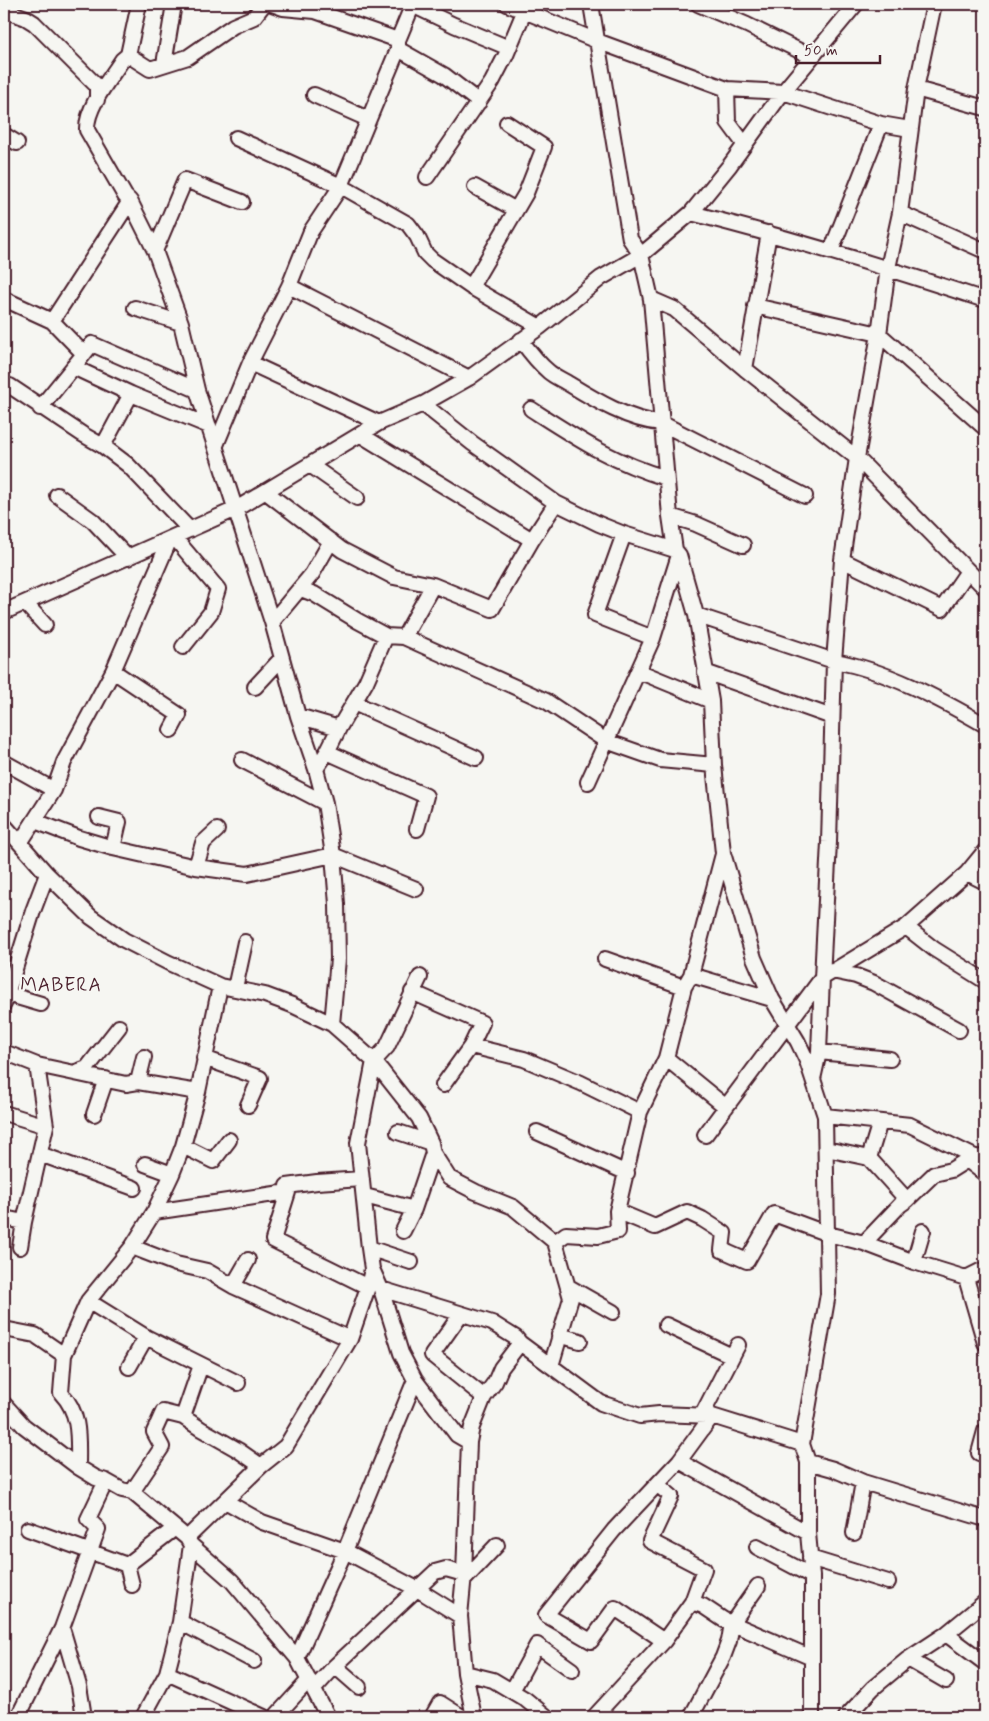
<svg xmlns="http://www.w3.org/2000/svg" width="989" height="1721" font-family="Mynerve,sans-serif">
<rect width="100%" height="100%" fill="#f6f6f2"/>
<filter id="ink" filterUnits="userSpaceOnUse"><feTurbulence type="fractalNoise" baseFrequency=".02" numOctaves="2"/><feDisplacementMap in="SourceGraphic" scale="10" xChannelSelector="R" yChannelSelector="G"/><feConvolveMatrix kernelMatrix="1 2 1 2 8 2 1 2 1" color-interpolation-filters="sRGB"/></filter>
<g filter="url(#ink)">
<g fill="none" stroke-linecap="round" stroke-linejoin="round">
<defs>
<path id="minor" d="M 272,4 L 283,8 L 315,11 L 398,40
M 410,4 L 454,25 L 509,48
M 507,4 L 597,41 L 727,89 L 783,92 L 881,124 L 910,129
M 591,4 L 630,239 L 641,255 L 651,299 L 670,516 L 675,550 L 679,555 L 696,615 L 711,701 L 714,765 L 723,853 L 754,958 L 772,999 L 798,1042 L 807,1061 L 825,1116 L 828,1294 L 802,1444 L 808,1462 L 808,1533 L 812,1576 L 812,1717
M 698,4 L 747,25 L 812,57
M 4,10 L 26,18 L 34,23 L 97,86 L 97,100
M 398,49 L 444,75 L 479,102
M 128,55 L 150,69 L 188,57 L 233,26 L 254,17 L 264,4
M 164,64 L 174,4
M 727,89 L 728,122 L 745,145
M 916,89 L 985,108
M 314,95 L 368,119
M 4,135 L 17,143
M 236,138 L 341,186 L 408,224 L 417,236 L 425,253 L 432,260 L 471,287 L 540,327
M 427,177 L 492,82 L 506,55 L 524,12
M 475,187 L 516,210
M 130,201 L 155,251 L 181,323 L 197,390 L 272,622 L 298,716 L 316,769 L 325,803 L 333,855 L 337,904 L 338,959 L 332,1024
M 691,213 C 790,238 888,268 985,300
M 900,213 L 985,251
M 155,251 L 185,180 L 242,202
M 831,251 L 881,124
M 289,286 L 469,378
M 471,287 L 526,193 L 544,147 L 507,123
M 4,299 L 52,321 L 130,201 L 125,196 L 87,130 C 86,107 110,79 122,60 L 128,55 L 139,4
M 651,299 L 674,309 L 745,369 L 857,458 L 985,588
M 755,306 L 879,334 L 985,428
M 135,308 L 181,323
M 521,340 C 529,351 538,363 549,372 C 555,377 563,380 569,384 C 595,400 630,421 661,423 L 805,496
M 84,354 L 92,344 L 197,390
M 250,363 L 379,423
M 73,367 L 131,394 L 209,426
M 745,369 L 769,233
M 10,386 L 82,434 L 103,446 L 128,465 L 190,530
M 423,404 L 472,443 L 556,503 L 599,524 L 624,534 L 675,550
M 40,408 L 84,354 L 52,321
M 531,409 C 578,439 612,462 666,478
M 361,435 L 532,540
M 216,445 L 250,363 L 289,286 L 311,231 L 341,186 L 398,49 L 398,40 L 413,4
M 103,446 L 131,394
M 310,465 L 357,498
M 266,492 L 342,550 L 394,577 L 433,585 L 492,609 L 532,540 L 556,503
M 57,495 L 93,521 L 128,558
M 670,516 L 696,524 L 743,545
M 624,534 L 595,615 L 653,638
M 174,537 L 218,589 L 211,612 L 183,647
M 842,560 L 942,609 L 968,571
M 301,589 L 314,594 L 358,621 L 386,636 L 404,637 L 546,701 L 606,741 L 660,760 L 714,765
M 25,603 L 45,625
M 4,612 L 236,509 L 379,423 L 423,404 L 469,378 L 540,327 L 601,278 L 641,255 L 691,213 L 730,165 L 783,92 L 856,4
M 696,615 L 834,661 C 886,670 940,699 985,725
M 272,622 L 312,574 L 331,541
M 404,637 L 433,585
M 113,671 L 179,715 L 171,730
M 638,671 L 711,701
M 705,672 L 832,717
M 255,687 L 282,658
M 354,703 L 476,758
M 298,716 L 339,728
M 327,752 L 426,796 L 417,829
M 242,760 L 325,803
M 4,762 L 54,790
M 316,769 L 327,752 L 339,728 L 366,682 L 386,636
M 588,782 L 653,638 L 679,555
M 99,817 L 119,822 L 113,848
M 35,821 L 79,838 L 113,848 L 196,867 L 247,874 L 333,855 L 416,889
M 4,825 L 47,874 L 91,917 L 124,940 L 169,963 L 220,986 L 265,995 L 292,1005 L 332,1024 L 374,1061 L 419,1118 L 431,1143 L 433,1153 L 449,1178 L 476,1192 L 513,1207 L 555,1242 L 571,1298 L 551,1366
M 20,843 L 54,790 L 64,762 L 113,671 L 170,539
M 196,867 L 203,843 L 217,830
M 967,873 L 985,882
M 906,927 L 934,949 L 985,981
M 605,959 L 684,987
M 832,971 L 856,976 L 874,983 L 959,1030
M 691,975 L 772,999
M 420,977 L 387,1047 L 374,1061 L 358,1143 L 369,1248 L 372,1269 L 381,1289 L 401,1353 L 415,1380 L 457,1435 L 469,1442 L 464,1574 L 460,1616 L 465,1673 L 474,1717
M 235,988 L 245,942
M 412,992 L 482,1023 L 471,1046
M 7,994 L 41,1004
M 4,1004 L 33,911 L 47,874
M 4,1052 L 37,1065 L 126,1084 L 138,1082 L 198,1092
M 819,1052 L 890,1059
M 204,1058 L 260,1078 L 248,1105
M 666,1058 L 726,1107
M 76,1072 L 87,1068 L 119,1027
M 813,1079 L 819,1052 L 822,978 L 906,927 L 967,873 L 985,851
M 138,1082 L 144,1057
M 443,1085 L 471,1046 L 524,1059 L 581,1083 L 640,1112
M 4,1113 L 46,1126
M 94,1114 L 106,1079
M 825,1116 L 910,1125 L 977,1158
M 880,1122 L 869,1158 L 907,1200
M 398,1132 L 431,1143
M 537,1132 L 627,1173
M 705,1135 L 822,978 L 829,842 L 834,661 L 842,560 L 857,458 L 879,334 L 888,268 L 900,213 L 916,89 L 934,4
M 183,1146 L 213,1161 L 229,1140
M 826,1149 L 869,1158
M 40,1154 L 134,1188
M 967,1160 L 985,1174
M 145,1164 L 172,1174
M 362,1179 L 317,1182 L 287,1186 L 288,1192 L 273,1240 L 368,1287
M 365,1196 L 414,1209 L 403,1231
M 414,1209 L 433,1153
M 617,1211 L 655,1227 L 687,1212 L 702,1219 L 724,1233 L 722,1250 L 747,1261 L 774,1214 L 828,1234 L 864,1243 L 914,1262 L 966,1278 L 980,1271 L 985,1271
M 154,1212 L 288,1192
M 4,1220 L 9,1219 L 24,1222 L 46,1126 L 37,1065
M 555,1242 L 566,1234 L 598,1236 L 618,1231 L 617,1211 L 640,1112 L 666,1058 L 684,987 L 691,975 L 723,854
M 864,1243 L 900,1205 L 907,1200 L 934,1174 L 951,1170 L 967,1160 L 981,1157
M 20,1247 L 24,1222
M 132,1247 L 176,1264 L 207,1271 L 233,1286 L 350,1339
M 369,1248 L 411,1262
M 914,1262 L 923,1231
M 966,1278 L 985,1343
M 233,1286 L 248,1260
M 569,1287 L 613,1312
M 381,1289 L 492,1323 L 516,1338 L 520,1343 L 601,1403 L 640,1416 L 659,1414 L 712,1416 L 802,1444
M 88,1301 L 146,1337 L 238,1383
M 461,1314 L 432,1355 L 484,1397
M 666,1325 L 732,1356
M 4,1329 L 35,1335 L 64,1355
M 559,1335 L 580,1341
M 129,1367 L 146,1337
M 4,1404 L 24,1426 L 78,1467 L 96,1478 L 106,1481 L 122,1490 L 132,1492 L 187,1538 L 191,1545 L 232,1581 L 297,1658 L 328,1717
M 702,1415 L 738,1345
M 183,1417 L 201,1365
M 985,1431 L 979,1453 L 985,1455
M 469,1442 L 472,1427 L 484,1397 L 495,1382 L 501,1368 L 520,1343
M 679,1461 L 808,1533
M 808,1462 L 833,1469 L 863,1482 L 985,1519
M 78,1467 C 78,1439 81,1414 61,1393 L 64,1355 L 88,1301 L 132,1247 L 154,1212 L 172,1174 L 183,1146 L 198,1092 L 220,986
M 658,1485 L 671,1496 L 650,1541 L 704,1569 L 692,1602
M 132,1492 L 162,1447 L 154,1432 L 163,1412 L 183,1417 L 201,1429 L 238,1450 L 261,1466
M 225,1501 L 262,1522 L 345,1551 L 417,1589 L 460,1616
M 28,1529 L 127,1565
M 854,1533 L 863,1482
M 187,1538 L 261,1466 L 286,1446 L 350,1339 L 368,1287 L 372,1269
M 757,1547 L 812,1576
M 810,1558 L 888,1582
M 463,1581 L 497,1545
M 132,1585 L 127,1565 L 175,1528
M 180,1622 L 254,1661
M 62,1628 L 79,1686 L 84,1717
M 946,1634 L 985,1663
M 664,1641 L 615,1608 L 591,1641 L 546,1615 L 614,1530 L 679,1461 L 712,1416
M 297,1658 L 345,1551 L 415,1380
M 908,1659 L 946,1681
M 335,1666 L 359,1687
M 167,1673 L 264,1717
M 465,1673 L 493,1680 L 525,1699 L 547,1717
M 314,1689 L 335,1666 L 435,1572 L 446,1569 L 464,1574
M 512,1691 L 537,1645 L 572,1670
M 18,1717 L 62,1628 L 98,1529 L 88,1519 L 106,1481
M 143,1717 L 167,1673 L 180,1622 L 191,1545
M 275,1717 L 309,1680
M 432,1717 L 440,1703 L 462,1717
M 594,1717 L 664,1641 L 692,1602 L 703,1606 L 724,1620 L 812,1658
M 691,1717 L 723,1657 L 729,1641 L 732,1623 L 758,1586
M 846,1717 L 873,1688 L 908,1659 L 946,1634 L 985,1602"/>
</defs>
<use href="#minor" stroke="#4a1f2b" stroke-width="18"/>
<use href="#minor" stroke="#f6f6f2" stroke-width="14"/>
</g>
</g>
<g text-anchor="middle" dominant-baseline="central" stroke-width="5" stroke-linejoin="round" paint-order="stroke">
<g font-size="19" letter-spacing="1" fill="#4a1f2b" stroke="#f6f6f2">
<text x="61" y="985">MABERA</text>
</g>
</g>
<rect width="989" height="1721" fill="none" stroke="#f6f6f2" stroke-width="20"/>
<rect x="10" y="10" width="969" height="1701" fill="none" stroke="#4a1f2b" stroke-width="2" filter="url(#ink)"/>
<path d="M796 55v8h84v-8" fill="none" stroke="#4a1f2b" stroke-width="2.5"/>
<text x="804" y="55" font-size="15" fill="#4a1f2b" stroke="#f6f6f2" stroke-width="4" paint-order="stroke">50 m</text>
</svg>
